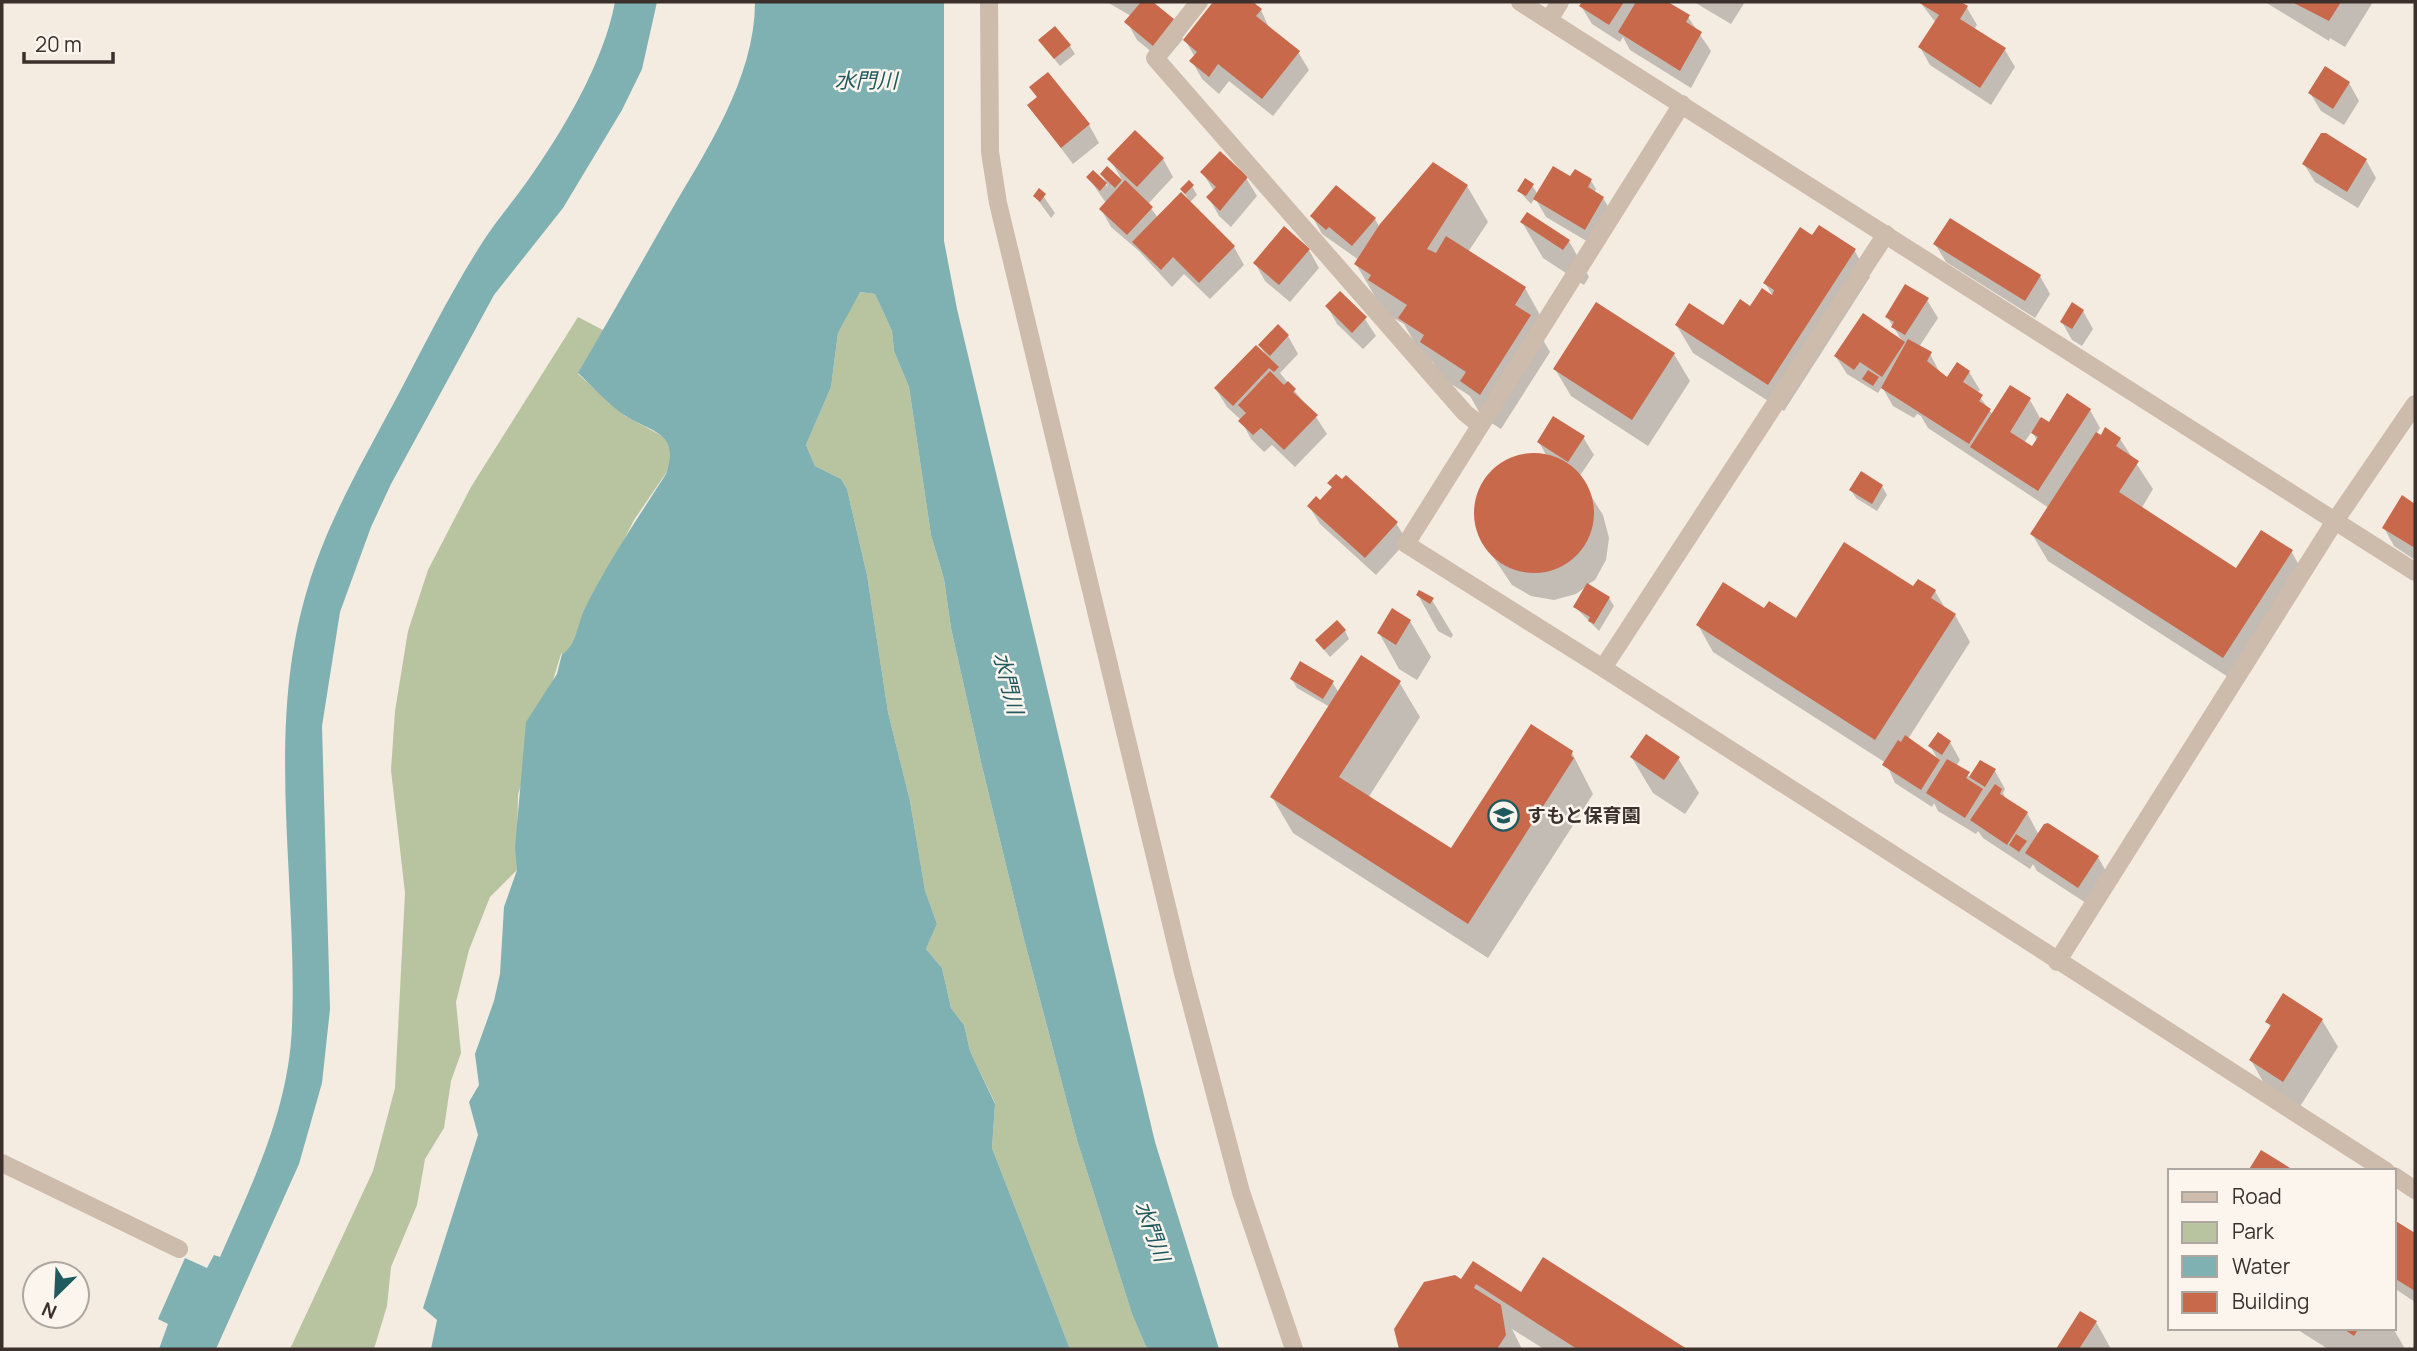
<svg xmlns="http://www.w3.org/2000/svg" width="2417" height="1351" font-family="Manrope,'Noto Sans JP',sans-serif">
<rect width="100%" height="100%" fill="#f4ebe1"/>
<path fill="#b8c4a0" d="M 859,292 L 875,294 L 892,331 L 894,351 L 909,387 L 931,535 L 944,579 L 951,628 L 981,762 L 1024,939 L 1077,1140 L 1132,1314 L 1147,1349 L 1070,1349 L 992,1148 L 995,1103 L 970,1051 L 964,1025 L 951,1008 L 942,968 L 926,949 L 937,924 L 925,892 L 910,801 L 888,712 L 867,575 L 847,489 L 841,479 L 815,466 L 806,445 L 831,387 L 838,333 Z
M 578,317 L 603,330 L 578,374 L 625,416 L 664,437 L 670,447 L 671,460 L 666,473 L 634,520 L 568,651 L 561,654 L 518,795 L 517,870 L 490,897 L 469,950 L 456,1002 L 461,1053 L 451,1081 L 444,1128 L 425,1159 L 417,1205 L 391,1267 L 387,1306 L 374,1349 L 290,1349 L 373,1171 L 395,1088 L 405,893 L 391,770 L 395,711 L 408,631 L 428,570 L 471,487 Z"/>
<path fill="#7fb0b2" d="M 615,2 L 657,2 L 642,69 L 622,110 L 563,208 L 494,295 L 391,484 L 371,527 L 340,612 L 322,726 L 330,1009 L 322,1083 L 299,1164 L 216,1349 L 159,1349 L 168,1324 L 158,1319 L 185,1258 L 207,1268 L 214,1255 L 220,1257 C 253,1182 289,1109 292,1026 C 298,880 264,730 308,587 C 328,520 364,459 397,397 C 424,346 450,293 482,243 C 495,222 512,203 526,183 C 562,133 604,62 615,2 Z
M 755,2 L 944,2 L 944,241 L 957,309 L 1155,1142 L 1219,1349 L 1147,1349 L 1132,1314 L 1077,1140 L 1024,939 L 981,762 L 951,628 L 944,579 L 931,535 L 909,387 L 894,351 L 892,331 L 875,294 L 860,292 L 838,333 L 831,387 L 806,445 L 815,466 L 841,479 L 847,489 L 867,575 L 888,712 L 910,801 L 925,891 L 937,924 L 926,949 L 942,968 L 951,1008 L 964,1025 L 970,1051 L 995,1104 L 992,1148 L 1070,1349 L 431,1349 L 437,1320 L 423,1308 L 478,1135 L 469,1102 L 479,1085 L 475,1054 L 494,1001 L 500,974 L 504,907 L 517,870 L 515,848 L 526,722 L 557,674 L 562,654 C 576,647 578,622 585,608 C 609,560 638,518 666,474 C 681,431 651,433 624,415 C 608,404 593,387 578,373 C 608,321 638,269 668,216 C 705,152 755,79 755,2 Z"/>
<path fill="#0003" fill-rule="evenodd" d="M 1107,2 L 1150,2 L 1173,21 L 1183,39 L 1164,62 L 1137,40 L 1127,22 L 1131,16 Z
M 1215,2 L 1250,2 L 1261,10 L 1270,30 L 1298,52 L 1309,70 L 1273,116 L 1229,81 L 1219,94 L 1202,79 L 1192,61 L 1195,57 L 1185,40 Z
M 1584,2 L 1664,2 L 1688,17 L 1711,51 L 1691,88 L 1630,50 L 1623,37 L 1620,42 L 1592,24 L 1581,6 Z
M 1694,2 L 1745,2 L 1731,24 Z
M 1920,2 L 1958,2 L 1967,8 L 1977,25 L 1974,30 L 2005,50 L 2015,67 L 1991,105 L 1930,65 L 1920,47 L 1936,23 Z
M 2265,2 L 2373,2 L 2345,47 L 2330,38 L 2329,41 Z
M 1040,41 L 1070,46 L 1075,54 L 1060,66 Z
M 2349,83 L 2359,101 L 2344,125 L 2321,111 L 2310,93 Z
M 1032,88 L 1089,125 L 1099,143 L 1073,164 L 1029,106 L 1038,99 Z
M 1110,159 L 1163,159 L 1173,177 L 1148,204 L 1158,218 L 1189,201 L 1182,189 L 1192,186 L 1197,195 L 1189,203 L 1234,247 L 1244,265 L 1210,299 L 1184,274 L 1172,287 L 1139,251 L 1111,227 L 1101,209 L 1106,203 L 1088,177 L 1093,172 L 1108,187 L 1102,174 L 1107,169 L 1123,182 Z
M 2366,160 L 2376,178 L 2358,208 L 2315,182 L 2304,164 Z
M 1202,172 L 1246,178 L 1257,196 L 1231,227 L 1219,216 L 1209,198 L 1214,191 Z
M 1571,178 L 1591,181 L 1596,189 L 1594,193 L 1603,198 L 1614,216 L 1595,246 L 1546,217 L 1535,198 L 1531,204 L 1519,191 L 1532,185 L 1538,195 Z
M 1467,186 L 1488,222 L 1468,252 L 1525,288 L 1545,324 L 1539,333 L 1550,352 L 1501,429 L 1482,417 L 1470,396 L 1442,378 L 1433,362 L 1421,354 L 1404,324 L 1390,316 L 1377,300 L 1356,264 L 1359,260 L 1322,234 L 1312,216 L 1375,219 L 1380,228 Z
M 1039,190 L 1055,213 L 1051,218 L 1035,196 Z
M 1522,222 L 1569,241 L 1589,277 L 1584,285 L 1543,258 Z
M 1813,238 L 1854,250 L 1870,277 L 1784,411 L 1693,353 L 1677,326 L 1724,327 L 1751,308 L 1774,298 L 1765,283 Z
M 1935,244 L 2040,276 L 2050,294 L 2035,318 L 1946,262 Z
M 1309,250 L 1319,268 L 1290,302 L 1265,281 L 1255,263 Z
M 1927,300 L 1938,318 L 1919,347 L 1930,354 L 1940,373 L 1948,380 L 1969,372 L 1980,390 L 1977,393 L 1993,415 L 2030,400 L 2040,418 L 2050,424 L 2090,410 L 2100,428 L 2096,434 L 2120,439 L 2153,489 L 2141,509 L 2237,571 L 2291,551 L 2307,579 L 2239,684 L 2048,561 L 2032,534 L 2049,508 L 1928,428 L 1921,416 L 1917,414 L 1914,418 L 1893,406 L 1882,387 L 1878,393 L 1847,374 L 1836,357 L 1903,342 L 1887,317 ZM 2032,431 L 2037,441 L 2033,448 L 2024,443 Z
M 1327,306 L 1365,319 L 1376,336 L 1363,349 L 1337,324 Z
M 2083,311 L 2093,329 L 2082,346 L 2072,340 L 2062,322 Z
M 1288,336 L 1298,354 L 1280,373 L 1316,417 L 1327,434 L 1295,467 L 1272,445 L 1264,452 L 1251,439 L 1241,420 L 1227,407 L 1216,389 L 1266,356 L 1260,345 Z
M 1674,354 L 1690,381 L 1648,446 L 1571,396 L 1555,369 Z
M 1583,437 L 1594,455 L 1579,477 L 1603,515 L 1609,538 L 1606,560 L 1595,580 L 1587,585 L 1609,598 L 1614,606 L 1599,631 L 1575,607 L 1587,586 L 1576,594 L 1554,600 L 1531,596 L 1512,585 L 1481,539 L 1475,516 L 1479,494 L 1490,474 L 1508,460 L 1530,454 L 1547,457 L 1539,442 Z
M 1329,483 L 1396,523 L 1407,541 L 1376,575 L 1320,524 L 1309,506 L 1320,503 L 1333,489 Z
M 1882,486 L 1887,495 L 1877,511 L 1856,498 L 1851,490 Z
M 2402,498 L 2415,506 L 2415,560 L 2394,546 L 2384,528 Z
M 1914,588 L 1935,591 L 1945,608 L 1955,615 L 1970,642 L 1908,739 L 1939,761 L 1930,746 L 1950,742 L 1960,760 L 1956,766 L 1971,778 L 1995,771 L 2005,789 L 2003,793 L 2007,801 L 2027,813 L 2039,835 L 2098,857 L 2108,875 L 2089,905 L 2037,871 L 2033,864 L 2030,869 L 1983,838 L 1978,831 L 1976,834 L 1938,811 L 1934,803 L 1932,807 L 1895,783 L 1886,763 L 1713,652 L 1698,625 L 1764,610 L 1796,621 Z
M 1418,595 L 1432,600 L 1453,635 L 1451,638 L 1438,631 Z
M 1410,621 L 1431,657 L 1417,680 L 1399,669 L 1379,633 Z
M 1345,631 L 1349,639 L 1330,657 L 1317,641 Z
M 1292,679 L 1332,682 L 1339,693 L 1399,682 L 1420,717 L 1368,798 L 1452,851 L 1572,753 L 1593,794 L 1488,958 L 1293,833 L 1272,797 L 1330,707 L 1297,688 Z
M 1632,758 L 1678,758 L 1699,793 L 1685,814 L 1653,793 Z
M 2322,1020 L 2338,1047 L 2299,1108 L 2266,1087 L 2251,1060 L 2271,1028 L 2267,1022 Z
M 2394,1220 L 2415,1234 L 2415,1302 L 2394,1288 Z
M 1544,1260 L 1684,1349 L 1544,1349 L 1512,1329 L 1522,1349 L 1401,1349 L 1396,1329 L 1462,1282 L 1474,1263 L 1522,1294 Z
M 2081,1313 L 2096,1322 L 2111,1349 L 2058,1349 Z
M 2295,1328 L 2393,1328 L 2405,1349 L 2328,1349 Z"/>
<path fill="#c8694b" d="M 1141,2 L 1153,2 L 1174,19 L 1153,46 L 1124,22 Z
M 1213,2 L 1253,2 L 1262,9 L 1256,16 L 1300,51 L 1262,99 L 1218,64 L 1209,77 L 1189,61 L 1197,52 L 1183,40 Z
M 1582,2 L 1624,2 L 1609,25 L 1579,6 Z
M 1636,2 L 1668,2 L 1690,15 L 1686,22 L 1702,32 L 1680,71 L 1618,32 Z
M 1918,2 L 1961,2 L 1968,6 L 1960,19 L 2006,48 L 1980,88 L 1918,47 L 1939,15 Z
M 2292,2 L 2341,2 L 2329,21 Z
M 1055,26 L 1071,45 L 1054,59 L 1038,40 Z
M 2325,66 L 2350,82 L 2333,109 L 2308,93 Z
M 1048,72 L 1090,124 L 1061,148 L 1027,105 L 1037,97 L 1029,87 Z
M 1135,130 L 1164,158 L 1137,187 L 1107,159 Z
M 2321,133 L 2326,133 L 2367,159 L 2347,192 L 2302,164 Z
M 1220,151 L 1248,177 L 1220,211 L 1206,197 L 1216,187 L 1200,172 Z
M 1433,162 L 1468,185 L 1427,249 L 1436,253 L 1446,236 L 1526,287 L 1515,305 L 1531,315 L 1480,395 L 1460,381 L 1466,372 L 1420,342 L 1424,335 L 1398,318 L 1407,305 L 1368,280 L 1371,275 L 1354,264 L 1380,224 Z
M 1107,166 L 1122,180 L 1115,188 L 1100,174 Z
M 1553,166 L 1570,176 L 1575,169 L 1592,179 L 1588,187 L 1604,197 L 1585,230 L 1533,199 Z
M 1093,170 L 1107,183 L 1100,191 L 1086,177 Z
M 1525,178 L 1534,184 L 1526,196 L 1517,191 Z
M 1125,180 L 1153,207 L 1127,235 L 1099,209 Z
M 1189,180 L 1194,185 L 1185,194 L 1180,189 Z
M 1336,185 L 1376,218 L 1352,246 L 1329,227 L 1326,230 L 1310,216 Z
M 1039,188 L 1046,194 L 1040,202 L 1033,196 Z
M 1181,192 L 1235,246 L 1199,283 L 1173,257 L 1161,270 L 1132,242 Z
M 1527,212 L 1570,240 L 1563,250 L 1520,222 Z
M 1950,218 L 2041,275 L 2025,301 L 1933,244 Z
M 1819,225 L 1856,249 L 1768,385 L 1675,325 L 1689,303 L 1723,325 L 1740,299 L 1750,306 L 1762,288 L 1772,295 L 1774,290 L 1763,283 L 1800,227 L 1812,235 Z
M 1284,226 L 1310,249 L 1279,285 L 1253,263 Z
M 1905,284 L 1929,298 L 1905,335 L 1891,327 L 1894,322 L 1885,317 Z
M 1340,291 L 1367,317 L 1352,333 L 1325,306 Z
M 1596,302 L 1675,353 L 1632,420 L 1553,369 Z
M 2072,302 L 2084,310 L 2072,329 L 2060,322 Z
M 1863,313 L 1905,342 L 1882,377 L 1860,362 L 1854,370 L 1834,356 Z
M 1278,324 L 1289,335 L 1270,356 L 1258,345 Z
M 1908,339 L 1932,352 L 1927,361 L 1947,377 L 1957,362 L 1970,371 L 1963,382 L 1983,395 L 1979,401 L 1991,409 L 1969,444 L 1881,388 Z
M 1256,345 L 1279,367 L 1274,372 L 1269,368 L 1233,406 L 1214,388 Z
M 1868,370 L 1879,377 L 1873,386 L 1862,379 Z
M 1270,371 L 1284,385 L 1288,381 L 1296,389 L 1293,392 L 1318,415 L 1284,450 L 1261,428 L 1253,435 L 1238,421 L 1246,413 L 1238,405 Z
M 2010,385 L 2031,398 L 2010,432 L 2032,446 L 2038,437 L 2031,433 L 2041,417 L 2049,422 L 2067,393 L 2091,409 L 2038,491 L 1970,447 Z
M 1553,416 L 1585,436 L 1568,462 L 1537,442 Z
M 2105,427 L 2121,438 L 2116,446 L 2139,461 L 2119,492 L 2236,568 L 2261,530 L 2293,550 L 2223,658 L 2030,534 L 2096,432 L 2101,435 Z
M1474 513a60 60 0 1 1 120 0a60 60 0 1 1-120 0Z
M 1861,471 L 1883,485 L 1872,504 L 1849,490 Z
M 1336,474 L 1342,479 L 1346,475 L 1398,522 L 1365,558 L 1307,506 L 1316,496 L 1320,500 L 1332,487 L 1327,483 Z
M 2402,495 L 2415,504 L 2415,548 L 2382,528 Z
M 1844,542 L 1913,586 L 1918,579 L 1936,590 L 1931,598 L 1956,614 L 1875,740 L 1696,625 L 1723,582 L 1764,608 L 1769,601 L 1796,618 Z
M 1587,583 L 1610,597 L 1594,624 L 1588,621 L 1590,617 L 1573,607 Z
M 1419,590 L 1434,598 L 1430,604 L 1416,595 Z
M 1392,608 L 1411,620 L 1396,645 L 1377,633 Z
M 1337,620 L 1346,630 L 1324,650 L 1315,640 Z
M 1361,655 L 1401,681 L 1339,777 L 1451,848 L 1531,724 L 1573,751 L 1571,756 L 1574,758 L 1468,924 L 1270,797 Z
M 1300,661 L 1334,681 L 1323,699 L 1290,679 Z
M 1938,732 L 1951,741 L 1942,755 L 1928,746 Z
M 1646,734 L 1680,757 L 1664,780 L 1630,757 Z
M 1905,735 L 1940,760 L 1921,790 L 1882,765 L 1898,740 L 1901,742 Z
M 1947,759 L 1970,772 L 1966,778 L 1983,789 L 1965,818 L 1926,793 Z
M 1980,760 L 1996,769 L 1985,787 L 1969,777 Z
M 1995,784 L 2002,789 L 2000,794 L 2028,812 L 2007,845 L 1970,820 Z
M 2048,823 L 2099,856 L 2078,888 L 2025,853 L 2044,824 Z
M 2016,834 L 2027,841 L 2019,852 L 2009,845 Z
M 2283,993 L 2323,1019 L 2283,1082 L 2249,1060 L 2271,1025 L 2265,1022 Z
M 2261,1150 L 2279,1161 L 2295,1171 L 2248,1171 Z
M 2394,1220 L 2415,1233 L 2415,1291 L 2394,1278 Z
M 1543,1257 L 1687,1349 L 1577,1349 L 1476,1284 L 1474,1288 L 1501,1305 L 1506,1335 L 1497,1349 L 1399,1349 L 1394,1329 L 1424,1282 L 1455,1275 L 1461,1279 L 1473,1261 L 1521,1292 Z
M 2080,1311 L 2097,1321 L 2079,1349 L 2056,1349 Z
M 2342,1328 L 2359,1328 L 2354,1336 Z"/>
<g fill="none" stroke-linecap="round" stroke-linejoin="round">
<path stroke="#cdbbac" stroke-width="18" d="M 989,2 L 990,152 L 998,203 L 1183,973 L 1241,1192 L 1294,1349
M 1199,2 L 1155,58 L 1465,413 L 1480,425
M 1520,2 L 2415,572
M 1549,20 L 1560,2
M 1682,104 L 1406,544 L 1603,668 L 1886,234
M 1603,668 L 2386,1171
M 2057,962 L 2335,521 L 2415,404
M 2,1163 L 179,1249
M 2394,1176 L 2415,1190"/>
</g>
<defs>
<symbol id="school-ring" viewBox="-11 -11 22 22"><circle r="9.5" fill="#fbf5ee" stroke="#1f5a5e" stroke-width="1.5"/><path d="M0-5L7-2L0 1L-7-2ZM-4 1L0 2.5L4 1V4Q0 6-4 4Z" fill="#1f5a5e"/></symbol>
</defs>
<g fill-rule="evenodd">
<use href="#school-ring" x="1486" y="798" width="35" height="35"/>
</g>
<g text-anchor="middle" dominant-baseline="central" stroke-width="5" stroke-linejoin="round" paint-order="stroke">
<g font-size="19" font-weight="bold" fill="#3b302b" stroke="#fbf5ee" text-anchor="start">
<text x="1527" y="815">すもと保育園</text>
</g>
<g font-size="21" font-style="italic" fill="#1f5a5e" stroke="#fbf5ee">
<text x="866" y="80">水門川</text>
<text transform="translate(1009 683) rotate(76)">水門川</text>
<text transform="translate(1153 1231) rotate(70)">水門川</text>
</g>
</g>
<rect width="2417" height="1351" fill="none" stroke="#3b302b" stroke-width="7"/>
<rect x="2168" y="1169" width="228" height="161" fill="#fbf5ee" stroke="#aea6a0" stroke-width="2"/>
<rect x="2182" y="1192" width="35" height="10" fill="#cdbbac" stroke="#aea6a0" stroke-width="2"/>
<text x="2232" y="1204" font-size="21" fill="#3b302b">Road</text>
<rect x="2182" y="1222" width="35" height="21" fill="#b8c4a0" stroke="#aea6a0" stroke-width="2"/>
<text x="2232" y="1239" font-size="21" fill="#3b302b">Park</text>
<rect x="2182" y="1256" width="35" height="21" fill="#7fb0b2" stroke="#aea6a0" stroke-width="2"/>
<text x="2232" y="1274" font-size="21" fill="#3b302b">Water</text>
<rect x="2182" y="1292" width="35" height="21" fill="#c8694b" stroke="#aea6a0" stroke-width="2"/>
<text x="2232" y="1309" font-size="21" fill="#3b302b">Building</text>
<g transform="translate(56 1295) rotate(204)"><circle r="33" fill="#fbf5ee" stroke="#aea6a0" stroke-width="2"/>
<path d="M0-5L12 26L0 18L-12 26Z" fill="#1f5a5e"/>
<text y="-10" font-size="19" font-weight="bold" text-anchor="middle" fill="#3b302b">N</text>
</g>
<path d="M24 52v10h89v-10" fill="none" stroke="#3b302b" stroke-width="3.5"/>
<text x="35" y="52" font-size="21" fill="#3b302b" stroke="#fbf5ee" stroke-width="5" paint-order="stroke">20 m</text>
</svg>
